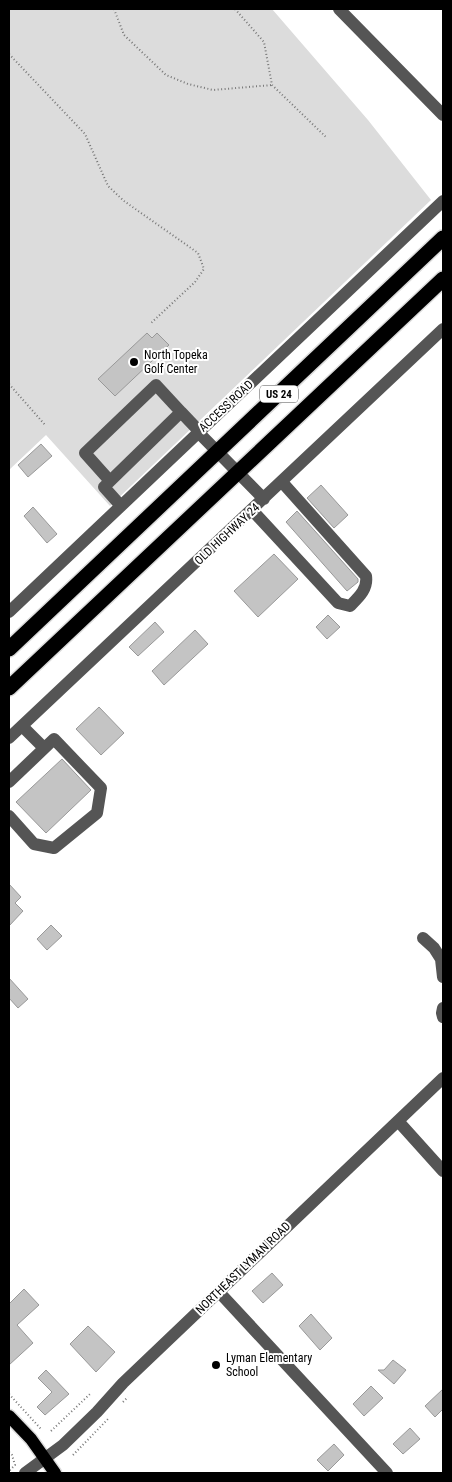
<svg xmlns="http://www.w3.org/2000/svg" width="452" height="1482" font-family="'Roboto Condensed',sans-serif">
<rect width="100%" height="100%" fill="#fff"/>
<path fill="#dcdcdc" d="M 9,9 L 272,9 L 368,120 L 431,200 L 110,506 L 46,435 L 9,470 Z"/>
<path fill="#c4c4c4" stroke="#999" d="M 147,333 L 152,338 L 157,333 L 169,345 L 115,396 L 98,379 Z
M 41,444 L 52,456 L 28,477 L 18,465 Z
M 321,485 L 348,515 L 334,528 L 307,498 Z
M 33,507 L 57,534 L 47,543 L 24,516 Z
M 297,511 L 358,579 L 358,582 L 347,591 L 286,522 Z
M 274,554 L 298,579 L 258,617 L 234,591 Z
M 328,615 L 340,627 L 327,639 L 316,627 Z
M 155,622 L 164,632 L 138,656 L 129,647 Z
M 195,630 L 208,644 L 164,685 L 152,671 Z
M 99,707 L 124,733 L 101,755 L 76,729 Z
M 62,759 L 91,790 L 46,833 L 16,802 Z
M 9,884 L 21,897 L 15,903 L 23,911 L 9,926 Z
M 51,925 L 62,936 L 47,950 L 37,939 Z
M 9,978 L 28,999 L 18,1008 L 9,998 Z
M 272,1273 L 283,1285 L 263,1303 L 252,1291 Z
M 24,1289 L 39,1305 L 17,1325 L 33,1343 L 9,1365 L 9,1304 Z
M 311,1314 L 332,1338 L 320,1350 L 299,1326 Z
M 88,1326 L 115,1352 L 96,1372 L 70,1344 Z
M 393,1360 L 406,1370 L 394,1384 L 378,1370 L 384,1370 Z
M 46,1370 L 69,1394 L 45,1415 L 37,1407 L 52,1392 L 38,1378 Z
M 371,1386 L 383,1398 L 364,1416 L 353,1404 Z
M 443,1389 L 443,1409 L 435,1417 L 425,1406 Z
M 410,1428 L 420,1439 L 403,1454 L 393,1444 Z
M 334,1444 L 344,1455 L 328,1471 L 317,1460 Z"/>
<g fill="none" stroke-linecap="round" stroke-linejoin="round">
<defs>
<path id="major" d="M 9,1416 L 31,1439 L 55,1473"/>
<path id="highway" d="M 9,649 L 443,238
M 9,688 L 443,279"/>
</defs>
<use href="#major" stroke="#dbdbdb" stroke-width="15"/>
<use href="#highway" stroke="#dbdbdb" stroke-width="18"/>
<path stroke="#777" stroke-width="2" stroke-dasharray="1 2.5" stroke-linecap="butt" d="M 114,9 L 124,35 L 166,75 L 188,84 L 213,90 L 272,85
M 235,9 L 264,42 L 272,85 L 327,138
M 9,54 L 85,134 L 108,186 L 124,201 L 198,253 L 204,269 L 195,282 L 150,324
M 9,384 L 46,426
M 9,1394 L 41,1429
M 123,1402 L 128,1397
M 51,1431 L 90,1394
M 9,1452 L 12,1455 L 15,1465 L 9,1471
M 73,1455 L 108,1419"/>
<path stroke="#555" stroke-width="12" d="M 339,9 L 443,115
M 198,432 L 264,499
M 110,481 L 85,453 L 156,385 L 181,412
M 121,506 L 104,487 L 181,412 L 199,431
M 252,510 L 338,603 L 350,606 C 359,597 368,589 366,576 L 282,482
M 9,612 L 443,201
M 22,726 L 44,748
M 9,738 L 443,329
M 9,782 L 54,739 L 101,788 L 97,813 L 54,848 L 34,844 L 9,816
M 423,938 L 434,948 L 441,959 L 443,977
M 443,1008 L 442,1013 L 443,1017
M 398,1121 L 443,1171
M 219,1292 L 387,1473
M 25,1473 L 63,1445 L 97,1412 L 123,1383 L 443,1078"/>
<use href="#major" stroke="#000" stroke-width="12"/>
<use href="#highway" stroke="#000" stroke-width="15"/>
</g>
<g fill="#000" stroke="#fff" stroke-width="2">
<circle cx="134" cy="362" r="5"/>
<circle cx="216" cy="1365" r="5"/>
</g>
<g text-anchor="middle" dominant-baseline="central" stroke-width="4" stroke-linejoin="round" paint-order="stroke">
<rect fill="#fff" stroke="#4c4c4c" stroke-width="1" x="260" y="385.5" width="38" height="17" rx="4"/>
<g font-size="11" font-weight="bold" fill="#000">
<text x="279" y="394">US 24</text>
</g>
<g font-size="12" fill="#000" stroke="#fff" text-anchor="start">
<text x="144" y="355">North Topeka<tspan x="144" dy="14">Golf Center</tspan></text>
<text x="226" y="1358">Lyman Elementary<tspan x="226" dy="14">School</tspan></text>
</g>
<g font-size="12" fill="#000" stroke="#fff">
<text transform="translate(226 406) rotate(-43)">ACCESS ROAD</text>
<text transform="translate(227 534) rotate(-43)">OLD HIGHWAY 24</text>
<text transform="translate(243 1268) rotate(-44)">NORTHEAST LYMAN ROAD</text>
</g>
</g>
<rect width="452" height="1482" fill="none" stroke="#000000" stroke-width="20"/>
</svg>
